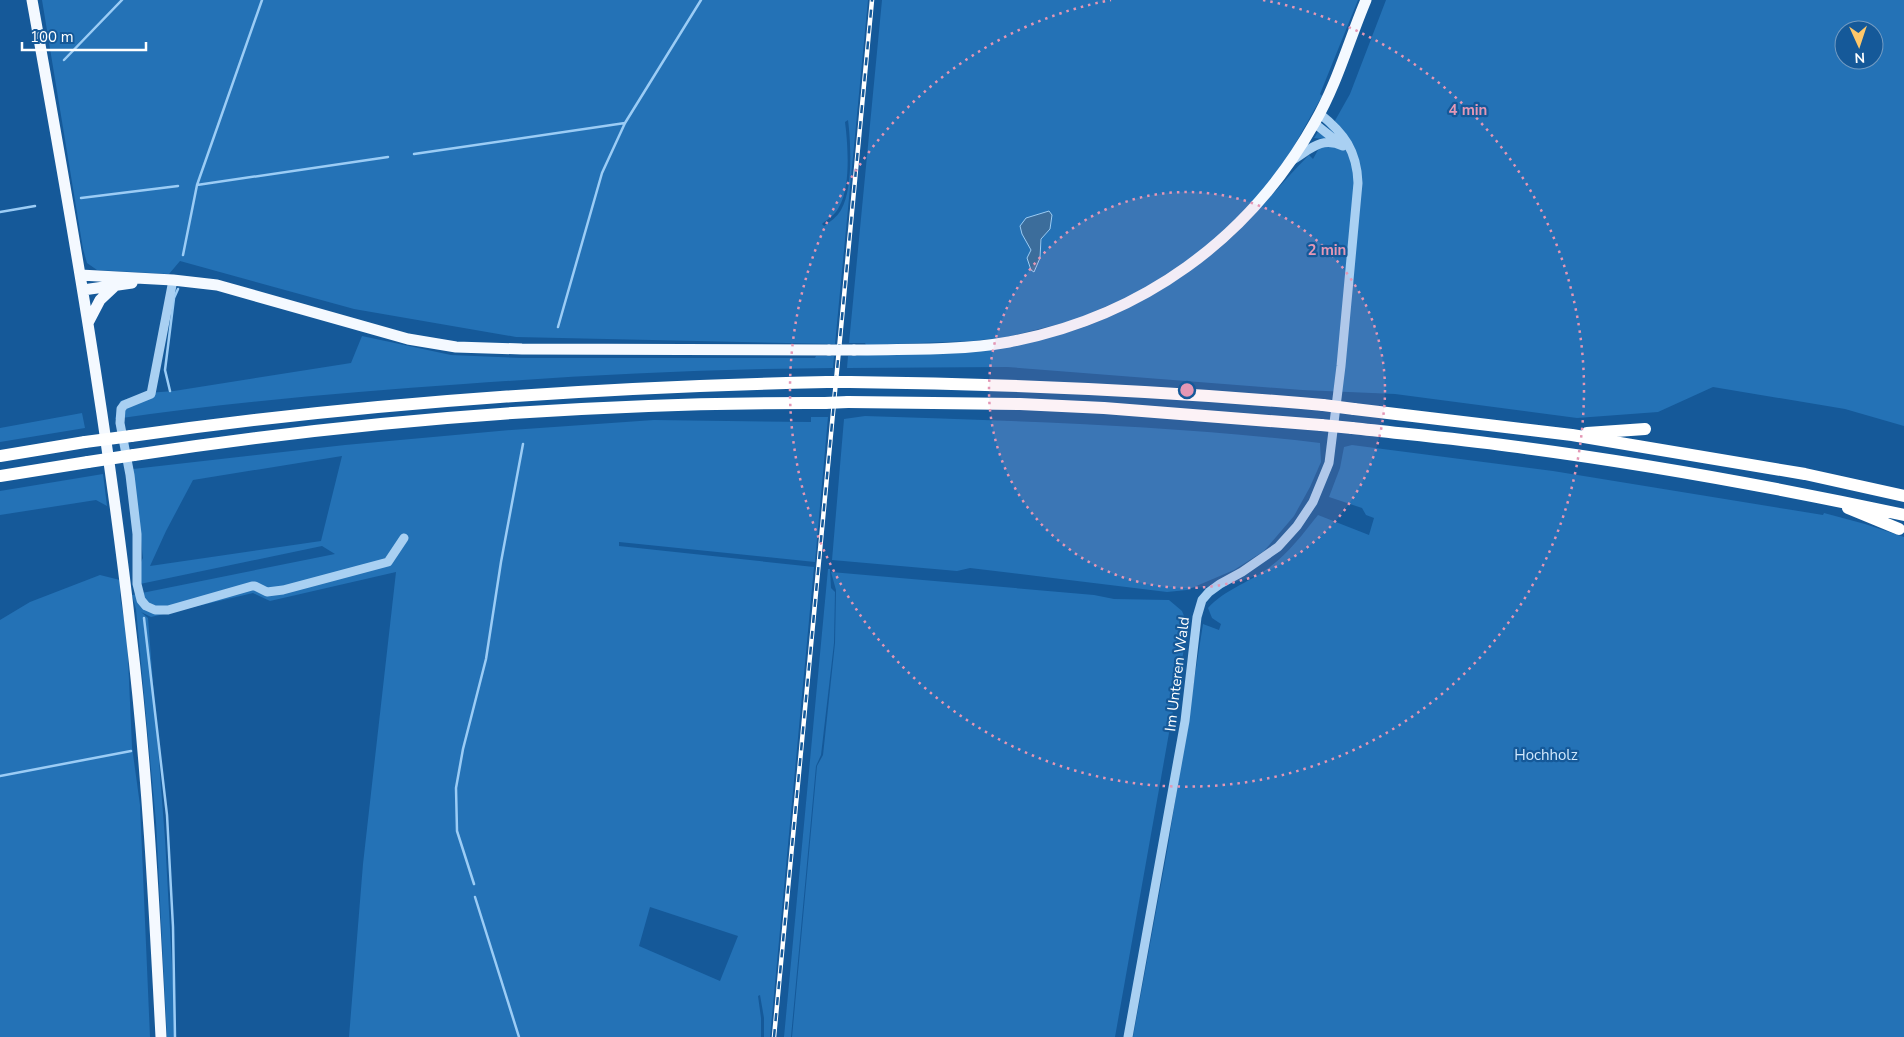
<svg xmlns="http://www.w3.org/2000/svg" width="1904" height="1037" font-family="'Nunito Sans',sans-serif">
<rect width="100%" height="100%" fill="#155999"/>
<path fill="#2472b6" fill-rule="evenodd" d="M 42,0 L 868,0 L 835,344 L 516,337 L 354,309 L 180,261 L 169,274 L 97,270 L 87,263 L 83,249 ZM 848,120 C 851,143 853,190 841,210 C 837,217 830,222 824,226 L 822,224 C 828,219 836,214 839,207 C 851,187 848,144 845,122 Z
M 882,0 L 1358,0 L 1320,94 L 1322,96 L 1289,155 L 1265,190 L 1206,248 L 1139,292 L 1075,320 L 1007,337 L 972,341 L 866,345 L 865,343 L 849,343 ZM 1049,211 C 1053,226 1051,225 1042,236 L 1040,258 L 1036,264 L 1027,258 L 1031,250 L 1028,244 L 1026,218 Z
M 1386,0 L 1904,0 L 1904,426 L 1845,409 L 1713,387 L 1658,412 L 1577,418 L 1395,394 L 1302,390 L 1007,367 L 847,368 L 848,356 C 878,355 910,350 941,347 C 975,344 1009,343 1043,338 C 1097,330 1169,289 1211,255 C 1248,226 1276,188 1309,155 L 1313,159 L 1324,139 L 1314,138 L 1318,132 L 1326,137 L 1330,130 L 1324,123 L 1332,126 L 1350,94 ZM 1844,30 L 1874,30 L 1874,60 L 1844,60 Z
M 362,336 L 451,355 L 521,358 L 815,358 L 816,356 L 834,356 L 833,368 C 710,369 587,375 464,384 C 347,392 231,402 115,419 L 120,401 L 147,393 L 174,391 L 351,363 Z
M 82,413 L 85,428 L 0,442 L 0,428 Z
M 865,416 C 1017,421 1169,425 1320,443 L 1321,462 L 1310,487 L 1294,516 L 1264,551 L 1234,570 L 1187,590 L 1167,592 L 970,568 L 957,571 L 832,560 L 844,419 Z
M 811,417 L 828,417 L 815,562 L 619,542 L 619,546 L 814,567 L 770,1037 L 764,1037 L 764,1018 L 760,995 L 758,996 L 761,1018 L 761,1037 L 349,1037 L 363,864 L 396,572 L 270,601 L 253,593 L 151,617 L 141,612 L 148,618 L 165,839 L 176,1037 L 167,1037 L 156,822 L 136,609 L 132,595 L 335,554 L 322,546 L 140,584 L 139,566 L 143,558 L 133,469 L 345,445 L 511,430 L 654,420 L 811,422 ZM 342,456 L 321,541 L 150,566 L 166,531 L 193,480 ZM 650,907 L 738,936 L 720,981 L 639,946 Z
M 1352,445 L 1553,471 L 1823,515 L 1824,513 L 1865,524 L 1904,537 L 1904,1037 L 1133,1037 L 1168,846 L 1203,624 L 1219,630 L 1221,624 L 1212,618 L 1208,608 C 1224,590 1248,583 1267,569 C 1288,554 1302,535 1318,515 L 1369,535 L 1374,518 L 1366,515 L 1362,508 L 1329,497 L 1340,468 L 1344,447 Z
M 103,474 L 107,506 L 96,500 L 0,515 L 0,491 Z
M 828,569 L 830,569 L 831,588 L 835,592 L 834,643 L 821,755 L 816,766 L 791,1037 L 784,1037 Z
M 831,572 L 1094,595 L 1114,599 L 1169,600 L 1182,611 L 1188,626 L 1115,1037 L 792,1037 L 817,766 L 823,755 L 835,643 L 836,590 Z
M 100,575 L 120,580 L 120,597 L 127,636 L 132,747 L 140,805 L 150,1037 L 0,1037 L 0,620 L 30,602 Z"/>
<path fill="#3c6d9b" stroke="#9bccf5" d="M 1049,211 L 1052,215 L 1050,229 L 1041,239 L 1040,258 L 1034,272 L 1031,270 L 1027,258 L 1031,250 L 1022,234 L 1020,226 L 1026,218 Z"/>
<g fill="none" stroke-linecap="round" stroke-linejoin="round">
<path stroke="#9bccf5" stroke-width="2.5" d="M 64,60 L 122,0
M 414,154 L 625,123
M 197,185 L 388,157
M 81,198 L 178,186
M 0,212 L 35,206
M 183,255 L 197,185 L 262,0
M 558,327 L 602,173 L 625,123 L 701,0
M 170,391 L 165,370 L 174,298 L 178,289
M 144,618 L 167,815 L 173,927 L 175,1037
M 0,776 L 131,751
M 474,884 L 457,831 L 456,788 L 463,749 L 486,659 L 501,562 L 523,444
M 475,897 L 519,1037"/>
<path stroke="#a9d0f2" stroke-width="9" d="M 1314,123 L 1339,143
M 1291,161 C 1310,150 1320,136 1343,146
M 173,280 L 151,394 L 124,405 L 121,409 L 120,423 L 130,475 L 137,534 L 137,584 L 141,600 L 146,606 L 155,610 L 168,610 L 252,586 L 255,586 L 267,592 L 283,590 L 388,562 L 404,538
M 1128,1037 L 1185,721 L 1197,617 L 1202,600 L 1209,592 L 1220,584 L 1242,572 L 1278,547 L 1297,526 L 1313,502 L 1329,463 L 1341,366 L 1358,183 C 1357,151 1344,133 1320,114"/>
<path stroke="#f4f9ff" stroke-width="11" d="M 32,0 C 70,211 107,421 131,633 C 147,767 154,902 161,1037
M 80,275 L 173,280 L 217,285 L 408,339 L 456,347 L 522,349 L 829,350
M 83,290 L 132,283
M 88,323 L 100,300 L 116,285
M 854,350 C 905,349 958,351 1009,342 C 1141,317 1249,240 1315,122 C 1337,84 1349,40 1366,0"/>
<path stroke="#fff" stroke-width="12" d="M 850,382 C 1008,384 1166,391 1323,405
M 848,402 L 1020,404 L 1104,408 L 1321,425
M 1354,409 L 1572,435 L 1805,474 L 1904,496
M 1352,428 C 1405,434 1458,439 1510,446 C 1642,463 1774,487 1904,515
M 1587,433 L 1645,429
M 131,436 C 362,403 594,387 827,382
M 134,455 C 362,420 594,402 825,403
M 0,456 L 85,442
M 0,476 L 88,462
M 1848,508 L 1899,529"/>
<defs>
<path id="rail" d="M 774,1037 L 872,0"/>
</defs>
<use href="#rail" stroke="#fff" stroke-width="4.5"/>
<use href="#rail" stroke="#155999" stroke-width="2.5" stroke-dasharray="8" stroke-linecap="butt"/>
<path stroke="#f4f9ff" stroke-width="11" d="M 829,350 L 854,350"/>
<path stroke="#fff" stroke-width="12" d="M 827,382 L 850,382
M 825,403 L 848,402
M 1323,405 L 1354,409
M 1321,425 L 1352,428
M 85,442 L 131,436
M 88,462 L 134,455"/>
</g>
<circle cx="1187" cy="390" r="198" fill="#e497b5" fill-opacity=".12"/>
<g fill="none" stroke="#e497b5" stroke-width="2.5" stroke-dasharray="2.5 5">
<circle cx="1187" cy="390" r="198"/>
<path d="M1263 0A397 397 0 1 1 1111 0"/>
</g>
<g text-anchor="middle" dominant-baseline="central" stroke-width="4.5" stroke-linejoin="round" paint-order="stroke">
<g font-size="15" fill="#fff" stroke="#155999">
<text transform="translate(1177 674) rotate(-83)">Im Unteren Wald</text>
</g>
<g font-size="15" fill="#d0e8fd" stroke="#155999">
<text x="1546" y="755">Hochholz</text>
</g>
</g>
<circle cx="1187" cy="390" r="8" fill="#e497b5" stroke="#155999" stroke-width="2.5"/>
<g font-size="15" text-anchor="middle" font-weight="bold" fill="#e497b5" stroke="#155999" stroke-width="4.5" stroke-linejoin="round" paint-order="stroke">
<text x="1468" y="115">4 min</text>
<text x="1327" y="255">2 min</text>
</g>
<g transform="translate(1859 45) rotate(177)"><circle r="24" fill="#155999" stroke="#739bc2"/>
<path d="M0-4L9 19L0 12L-9 19Z" fill="#ffc86a"/>
<text y="-8" font-size="14" font-weight="bold" text-anchor="middle" fill="#ffffff">N</text>
</g>
<path d="M22 42v8h124v-8" fill="none" stroke="#ffffff" stroke-width="2.5"/>
<text x="30" y="42" font-size="15" fill="#ffffff" stroke="#155999" stroke-width="4" paint-order="stroke">100 m</text>
</svg>
